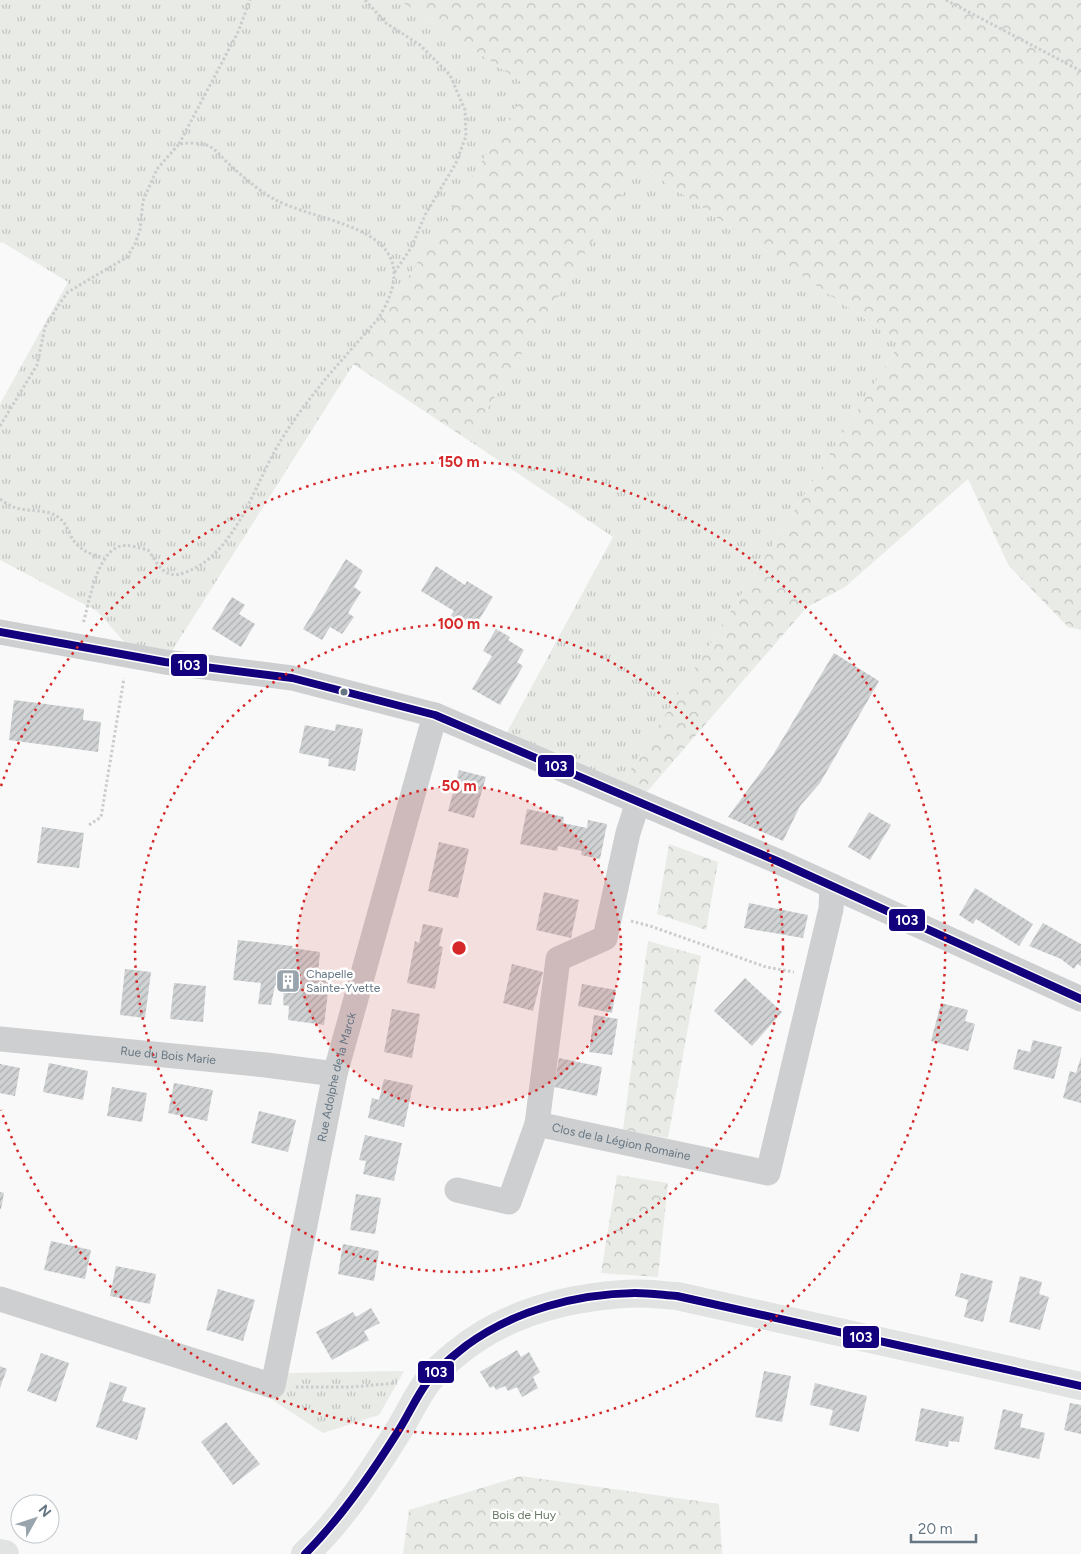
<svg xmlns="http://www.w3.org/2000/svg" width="1081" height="1554" font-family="Figtree,sans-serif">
<defs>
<pattern id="grass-tufts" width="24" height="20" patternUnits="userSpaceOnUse" patternTransform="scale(1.25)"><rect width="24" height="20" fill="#e8ebe6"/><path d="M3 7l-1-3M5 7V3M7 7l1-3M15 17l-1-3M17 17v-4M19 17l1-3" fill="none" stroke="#c0c3c0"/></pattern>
<pattern id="forest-crowns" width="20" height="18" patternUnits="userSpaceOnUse" patternTransform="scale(1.25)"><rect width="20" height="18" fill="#e8ebe6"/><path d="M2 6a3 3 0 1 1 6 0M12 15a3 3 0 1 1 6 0" fill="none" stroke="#c0c3c0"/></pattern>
<pattern id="building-hatch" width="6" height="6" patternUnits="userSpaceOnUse" patternTransform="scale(1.25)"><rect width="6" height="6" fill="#d0d2d3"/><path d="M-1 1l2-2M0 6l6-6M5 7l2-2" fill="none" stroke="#acafb1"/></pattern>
</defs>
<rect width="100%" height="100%" fill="#f9f9f9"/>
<path fill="url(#grass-tufts)" d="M 0,0 L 399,0 L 529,87 L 165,662 L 127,645 L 97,611 L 0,560 L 0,404 L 68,282 L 2,242 L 0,243 Z
M 640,165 L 900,343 L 616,793 L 501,743 L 613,537 L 468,440 Z
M 404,1371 L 379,1415 L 323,1433 L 271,1399 L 289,1373 Z"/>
<path fill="url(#forest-crowns)" d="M 399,0 L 1081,0 L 1081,630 L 1068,627 L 1009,566 L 968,479 L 845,587 L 807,607 L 638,802 L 616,793 L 900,343 L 640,165 L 468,440 L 353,364 L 529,87 Z
M 669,844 L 718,862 L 706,930 L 657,914 Z
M 648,941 L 701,956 L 668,1138 L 623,1130 Z
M 617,1175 L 668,1183 L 658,1277 L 601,1273 Z
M 521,1476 L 719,1504 L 722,1554 L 403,1554 L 409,1510 Z"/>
<path fill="url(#building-hatch)" d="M 346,559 L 363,571 L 354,587 L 361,592 L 348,613 L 354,617 L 342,634 L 330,627 L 322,640 L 303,629 Z
M 436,566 L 465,585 L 467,581 L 493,597 L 472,631 L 450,617 L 454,611 L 421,591 Z
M 232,597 L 245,605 L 239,614 L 255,624 L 241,647 L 212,629 Z
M 496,629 L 510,637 L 508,640 L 524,650 L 517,662 L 523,666 L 500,705 L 472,689 L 492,656 L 483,651 Z
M 834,653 L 879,681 L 820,783 L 800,806 L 783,841 L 728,817 L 773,755 Z
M 14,700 L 84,709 L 83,720 L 101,722 L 98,752 L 9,740 Z
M 336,724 L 363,729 L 355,771 L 328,766 L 329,759 L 299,753 L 305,725 L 335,731 Z
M 459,770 L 486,777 L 474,818 L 448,811 Z
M 527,809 L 564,817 L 563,823 L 587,828 L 588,820 L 607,824 L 600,859 L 581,855 L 582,851 L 558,846 L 557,851 L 520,844 Z
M 869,812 L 891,825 L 870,860 L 848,847 Z
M 42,827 L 84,833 L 79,868 L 37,863 Z
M 439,842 L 469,849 L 458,898 L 428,891 Z
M 975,888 L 1033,924 L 1019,946 L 976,919 L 973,924 L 959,915 Z
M 544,892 L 579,900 L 571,938 L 536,930 Z
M 749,903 L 808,915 L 803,938 L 744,928 Z
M 1043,923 L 1081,944 L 1081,966 L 1077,964 L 1074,969 L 1061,959 L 1029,946 Z
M 423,924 L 443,928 L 439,946 L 443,947 L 435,989 L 407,983 L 415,941 L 419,943 Z
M 238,940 L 293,946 L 292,948 L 320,952 L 318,973 L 330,976 L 324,1025 L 288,1020 L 289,1006 L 283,1005 L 284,986 L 275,985 L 271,1005 L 258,1004 L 261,983 L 233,980 Z
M 512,964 L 543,972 L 533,1011 L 503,1003 Z
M 125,969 L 151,972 L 145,1018 L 120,1015 Z
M 745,978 L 782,1012 L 752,1046 L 714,1011 Z
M 174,983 L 206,986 L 203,1022 L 170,1019 Z
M 582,984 L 616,990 L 612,1013 L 578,1006 Z
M 941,1003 L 968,1010 L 965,1021 L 975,1024 L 968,1051 L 931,1041 Z
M 392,1009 L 420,1014 L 412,1058 L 384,1052 Z
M 594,1015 L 618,1019 L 612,1055 L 589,1052 Z
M 1033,1040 L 1062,1047 L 1054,1079 L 1013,1069 L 1018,1049 L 1030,1052 Z
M 1081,1057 L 1081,1103 L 1063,1098 L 1070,1071 L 1076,1073 Z
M 559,1058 L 602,1067 L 597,1096 L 554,1087 Z
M 49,1063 L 88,1071 L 83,1100 L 43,1092 Z
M 0,1064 L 20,1068 L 15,1096 L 0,1093 Z
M 384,1079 L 413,1085 L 404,1127 L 368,1118 L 372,1098 L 379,1100 Z
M 174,1083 L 213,1090 L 207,1121 L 168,1113 Z
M 112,1087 L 147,1093 L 142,1122 L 107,1116 Z
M 259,1111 L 296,1120 L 288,1152 L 251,1143 Z
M 365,1135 L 402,1143 L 394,1181 L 363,1174 L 366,1161 L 359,1160 Z
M 0,1192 L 4,1193 L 1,1209 L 0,1209 Z
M 356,1194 L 381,1198 L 375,1234 L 350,1230 Z
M 51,1241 L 91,1250 L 85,1279 L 44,1270 Z
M 343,1244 L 379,1251 L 374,1281 L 338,1274 Z
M 116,1266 L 156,1274 L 150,1304 L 110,1296 Z
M 961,1273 L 993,1281 L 983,1322 L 964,1317 L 968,1300 L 955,1296 Z
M 1020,1276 L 1042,1282 L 1039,1294 L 1049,1297 L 1040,1330 L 1009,1322 Z
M 218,1289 L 255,1300 L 243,1341 L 206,1330 Z
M 371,1308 L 380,1323 L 364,1331 L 369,1340 L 332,1360 L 316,1332 L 353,1312 L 356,1317 Z
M 517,1350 L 521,1357 L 529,1352 L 540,1372 L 533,1377 L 538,1388 L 522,1397 L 517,1387 L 508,1391 L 505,1386 L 496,1390 L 494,1386 L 490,1388 L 480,1372 Z
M 41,1353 L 69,1363 L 56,1402 L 27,1391 Z
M 0,1366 L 7,1369 L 0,1388 Z
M 764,1371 L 791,1376 L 782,1422 L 755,1417 Z
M 110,1382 L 127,1387 L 122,1401 L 146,1408 L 137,1440 L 96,1427 Z
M 815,1383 L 867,1396 L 859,1432 L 829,1425 L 833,1410 L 810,1405 Z
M 1070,1403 L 1081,1405 L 1081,1434 L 1064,1430 Z
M 921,1408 L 964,1417 L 959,1442 L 949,1441 L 948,1447 L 915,1441 Z
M 1003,1409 L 1023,1414 L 1020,1427 L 1045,1433 L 1039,1459 L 994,1449 Z
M 226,1422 L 260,1464 L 233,1485 L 201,1442 Z"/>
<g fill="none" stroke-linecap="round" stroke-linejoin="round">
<path stroke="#cbcccd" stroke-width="3" stroke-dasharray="2.5 2.5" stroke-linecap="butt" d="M 365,0 L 386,23 L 420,45 L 450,75 L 465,110 L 466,136 L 456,163 L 425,215 L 411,248 L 394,273
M 946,0 L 1081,71
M 179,144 L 238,32 L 250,0
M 0,426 L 37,365 L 45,327 L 60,303 L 68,292 L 127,257 L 135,244 L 140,230 L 143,201 L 157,169 L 179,144 C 188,143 200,142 209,146 C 217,150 222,158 229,164 C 243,177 258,190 274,199 C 304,216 368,223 387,252 C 402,273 390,301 377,320 C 353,348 328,374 306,404 C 292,422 279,442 269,462 C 250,500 229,557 186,572 C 164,581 159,565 148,550 C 139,548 126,543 118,547 C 96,556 89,603 83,624
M 0,499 C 7,504 13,508 21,509 C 34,512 49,509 59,518 C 65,522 67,528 70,534 C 77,549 89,554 104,558
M 89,825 L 101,817 L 124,678
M 631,921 L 650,926 L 766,967 L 794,972
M 296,1387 L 351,1387 L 397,1383"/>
<g stroke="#cecfd0" stroke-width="25">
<path d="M 0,632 L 165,662 L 292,678 L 435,715 L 777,861 L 1081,999"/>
<path id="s1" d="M 638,802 L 628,833 L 605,938 L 558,959 L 537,1124 L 768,1173 L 831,909 L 832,886"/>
<path id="s2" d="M 0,1039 L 266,1065 L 335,1074"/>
<path d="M 457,1190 L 509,1202 L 537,1124"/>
<path id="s3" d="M 0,1299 L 273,1386 L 335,1074 L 435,715"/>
</g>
<path stroke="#e1e2e2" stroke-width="28" d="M 0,1553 L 5,1554
M 305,1554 C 341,1521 371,1474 397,1433 C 408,1416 416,1397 428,1381 C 436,1370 448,1360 458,1352 C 506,1313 564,1298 624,1294 C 641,1292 660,1295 677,1296 L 1081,1386"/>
<defs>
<path id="bus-1" d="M 0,632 L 165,662 L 292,678 L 435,715 L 777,861 L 1081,999
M 305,1554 C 341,1518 370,1476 397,1433 C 408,1416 416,1397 428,1381 C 439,1367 453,1356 467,1345 C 515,1310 577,1294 635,1293 C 649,1293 663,1295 677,1296 L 1081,1386"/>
</defs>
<use href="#bus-1" stroke="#fff" stroke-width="11"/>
<use href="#bus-1" stroke="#13007c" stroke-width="8"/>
</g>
<circle cx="459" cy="948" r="162" fill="#d62828" fill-opacity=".12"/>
<g fill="none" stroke="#d62828" stroke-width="2.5" stroke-dasharray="2.5 5">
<circle cx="459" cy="948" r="162"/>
<circle cx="459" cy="948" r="324"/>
<path d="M1 786A486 486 0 1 1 1 1110"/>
</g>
<defs>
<symbol id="building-square" viewBox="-11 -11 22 22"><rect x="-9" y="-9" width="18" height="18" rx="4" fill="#99a4ac" stroke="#fff"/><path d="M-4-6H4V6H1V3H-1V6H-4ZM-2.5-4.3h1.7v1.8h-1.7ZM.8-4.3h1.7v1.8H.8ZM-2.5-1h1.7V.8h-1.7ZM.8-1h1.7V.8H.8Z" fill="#fff"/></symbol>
</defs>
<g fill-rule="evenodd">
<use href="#building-square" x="274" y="967" width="28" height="28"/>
</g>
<circle fill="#657683" stroke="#fff" stroke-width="2" cx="344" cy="692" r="4.5"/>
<g text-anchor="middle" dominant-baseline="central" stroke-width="5" stroke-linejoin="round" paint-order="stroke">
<g font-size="12" fill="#657683" stroke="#fff" text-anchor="start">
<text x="306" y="974">Chapelle<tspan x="306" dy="14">Sainte-Yvette</tspan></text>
</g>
<g font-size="12" fill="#657683" stroke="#fff">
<text stroke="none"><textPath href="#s2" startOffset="169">Rue du Bois Marie</textPath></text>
<text stroke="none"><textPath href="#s3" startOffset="602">Rue Adolphe de la Marck</textPath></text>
<text stroke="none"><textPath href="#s1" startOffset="444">Clos de la Légion Romaine</textPath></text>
</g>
<g font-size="12" fill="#687a64" stroke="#fff">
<text x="524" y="1515">Bois de Huy</text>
</g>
</g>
<circle cx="459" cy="948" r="8" fill="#d62828" stroke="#fff" stroke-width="2.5"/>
<g font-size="15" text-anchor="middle" font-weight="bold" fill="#d62828" stroke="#fff" stroke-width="5" stroke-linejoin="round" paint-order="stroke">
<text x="459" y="467">150 m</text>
<text x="459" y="629">100 m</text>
<text x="459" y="791">50 m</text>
</g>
<g stroke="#fff" stroke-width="2">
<rect x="170" y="653" width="38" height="24" rx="5" fill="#13007c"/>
<rect x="537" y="754" width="38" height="24" rx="5" fill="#13007c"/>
<rect x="888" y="908" width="38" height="24" rx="5" fill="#13007c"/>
<rect x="842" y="1325" width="38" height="24" rx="5" fill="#13007c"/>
<rect x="417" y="1360" width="38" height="24" rx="5" fill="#13007c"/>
</g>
<g font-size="14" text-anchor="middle" font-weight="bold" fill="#fff">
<text x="189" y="670">103</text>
<text x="556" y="771">103</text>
<text x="907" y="925">103</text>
<text x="861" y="1342">103</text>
<text x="436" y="1377">103</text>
</g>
<g transform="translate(35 1519) rotate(50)"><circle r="24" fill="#ffffff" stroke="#c1c8cd"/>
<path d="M0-4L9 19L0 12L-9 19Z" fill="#99a4ac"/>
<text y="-8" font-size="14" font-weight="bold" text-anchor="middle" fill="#657683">N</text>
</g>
<path d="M911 1534v8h65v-8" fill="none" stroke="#657683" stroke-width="2.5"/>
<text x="918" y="1534" font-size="15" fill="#657683" stroke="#ffffff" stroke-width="4" paint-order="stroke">20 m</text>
</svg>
